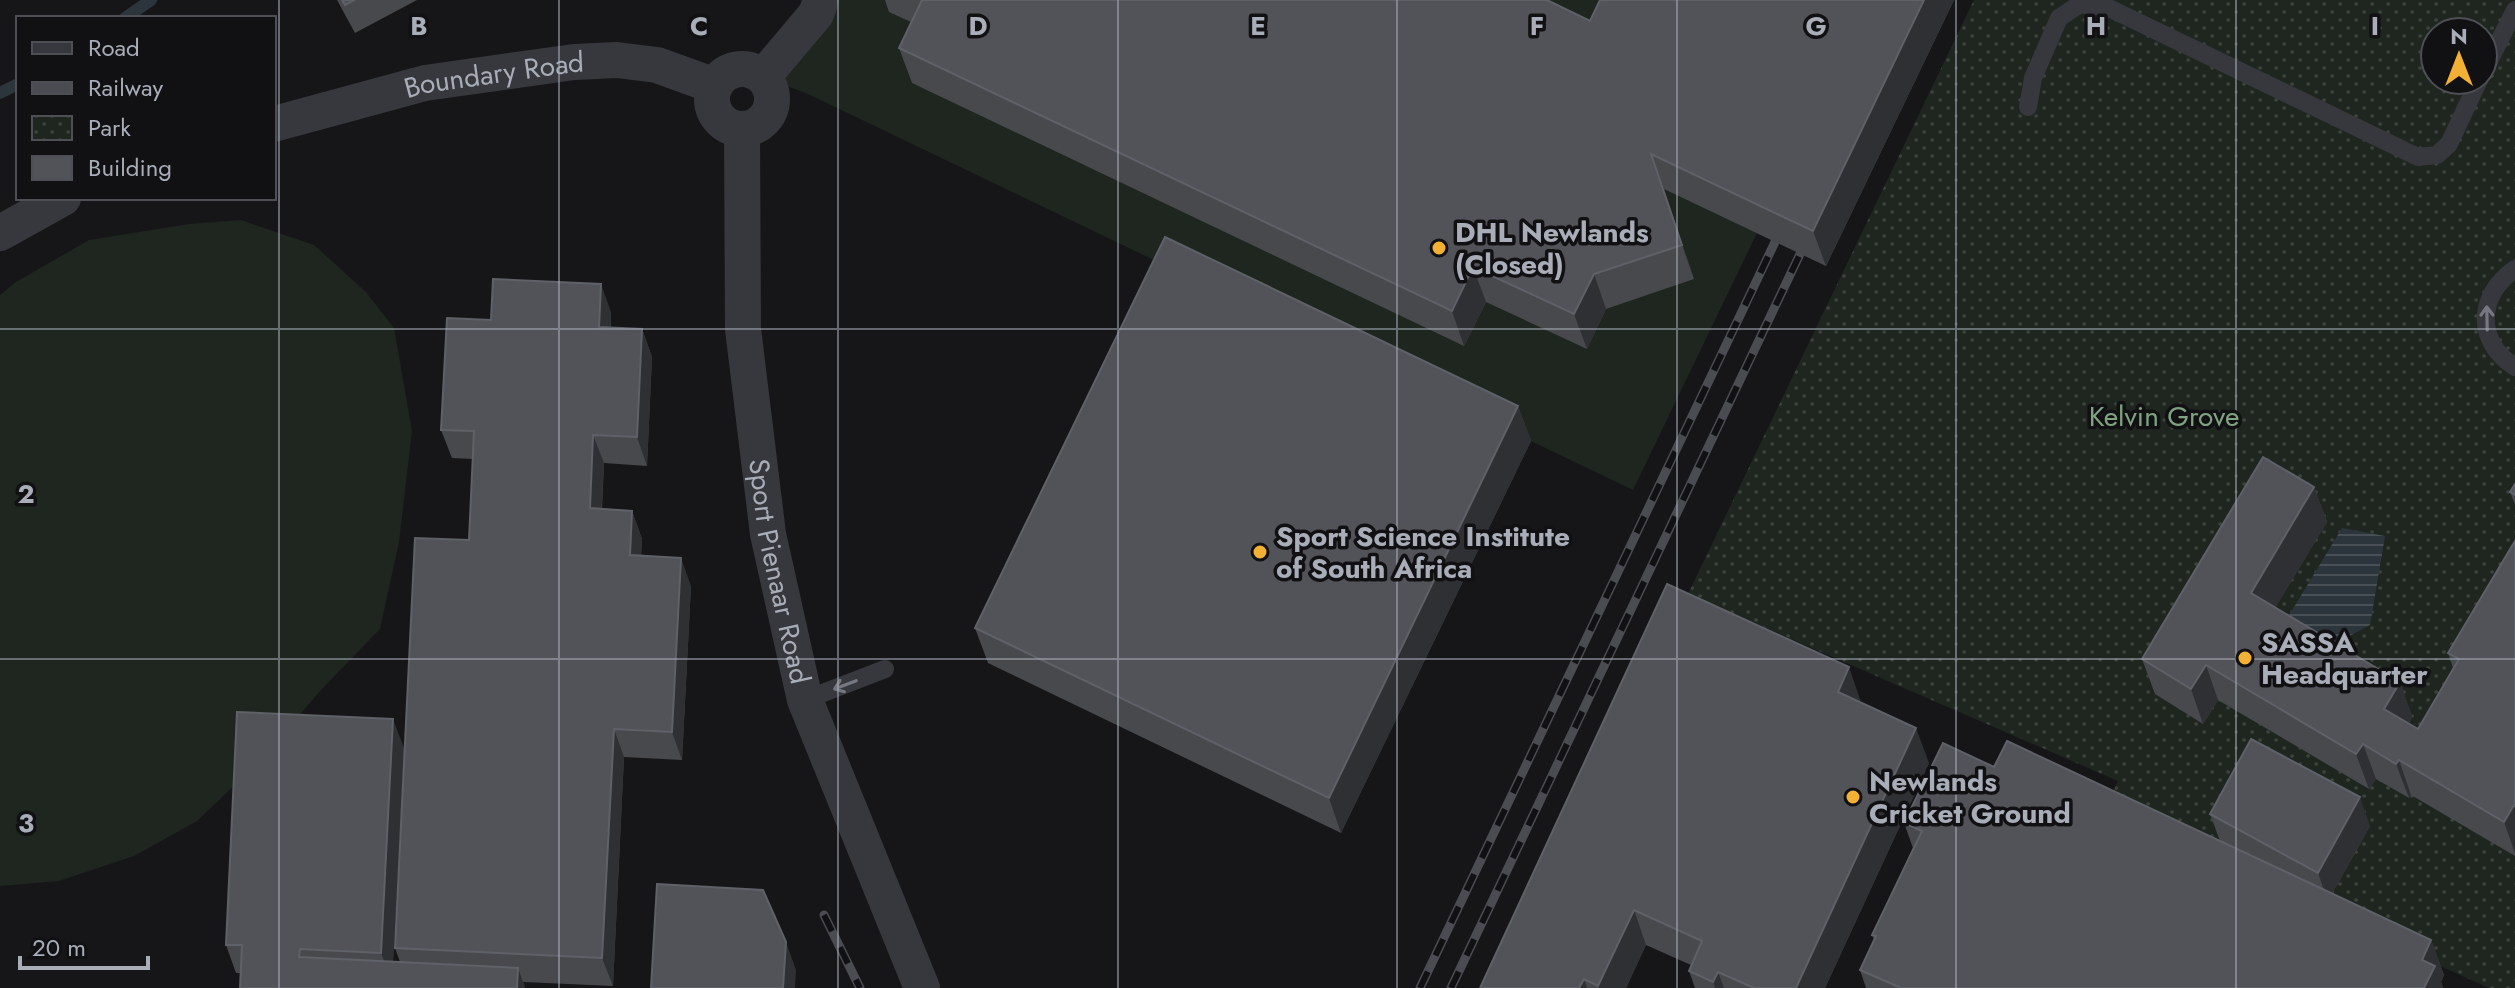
<svg xmlns="http://www.w3.org/2000/svg" width="2515" height="988" font-family="Jost,sans-serif">
<defs>
<pattern id="park-dots" width="8" height="8" patternUnits="userSpaceOnUse" patternTransform="scale(2)"><rect width="8" height="8" fill="#1e261f"/><path d="M2 2h.1M6 6h.1" fill="none" stroke="#3c433d" stroke-width="1.8" stroke-linecap="round"/></pattern>
<pattern id="water-rules" width="6" height="5" patternUnits="userSpaceOnUse" patternTransform="scale(2)"><rect width="6" height="5" fill="#2c353c"/><path d="M0 2.5h6" fill="none" stroke="#485056"/></pattern>
</defs>
<rect width="100%" height="100%" fill="#161618"/>
<path fill="#1e261f" d="M 821,0 L 1954,0 L 1826,266 L 1757,233 L 1633,490 L 808,94 L 763,77 Z
M 241,220 L 314,245 L 366,292 L 394,328 L 412,431 L 399,542 L 380,629 L 320,691 L 262,759 L 197,821 L 134,856 L 59,881 L 0,886 L 0,295 L 16,282 L 89,240 L 189,224 Z"/>
<path fill="url(#park-dots)" fill-rule="evenodd" d="M 1974,0 L 2515,0 L 2515,988 L 2489,988 L 2103,813 L 2118,781 L 1688,594 ZM 2435,32 L 2483,32 L 2483,80 L 2435,80 Z"/>
<path fill="url(#water-rules)" d="M 2342,528 L 2385,536 L 2370,625 L 2329,647 L 2285,622 Z"/>
<g fill="none" stroke-linecap="round" stroke-linejoin="round">
<path stroke="#2c353c" stroke-width="12" d="M 125,18 L 151,0
M 0,93 L 18,84"/>
<path stroke="#37383d" stroke-width="18" d="M 2483,73 L 2515,10
M 2028,107 L 2033,78 L 2059,18 L 2080,4 L 2111,9 L 2418,157 L 2437,155 L 2449,144 L 2479,80
M 2515,269 C 2477,295 2475,342 2515,367
M 805,700 L 885,669"/>
<g stroke="#37383d" stroke-width="36">
<circle cx="742" cy="99" r="30"/>
<path d="M 763,77 L 816,14 L 821,0"/>
<path id="s1" d="M 274,124 L 425,83 L 574,62 L 617,60 L 657,65 L 715,86"/>
<path id="s2" d="M 742,130 L 743,329 L 768,534 L 805,700 L 922,988"/>
<path d="M 0,233 L 63,198"/>
</g>
<defs>
<path id="rail" d="M 824,915 L 860,988
M 1420,988 L 1775,242
M 1451,988 L 1800,254"/>
</defs>
<use href="#rail" stroke="#4a4c52" stroke-width="9"/>
<use href="#rail" stroke="#111113" stroke-width="6" stroke-dasharray="18" stroke-linecap="butt"/>
</g>
<path fill="#47494d" d="M 337,0 L 417,0 L 355,33 Z
M 885,0 L 1547,0 L 1590,21 L 1954,0 L 1826,266 L 1664,189 L 1694,279 L 1606,309 L 1587,349 L 1486,302 L 1464,346 L 912,83 L 899,48 L 911,22 L 889,12 Z
M 611,312 L 611,327 L 642,329 L 652,357 L 647,466 L 604,463 L 602,509 L 632,511 L 642,539 L 641,555 L 691,586 L 682,760 L 624,757 L 613,986 L 523,982 L 525,988 L 236,973 L 226,945 L 404,748 L 393,961 L 400,962 L 395,948 L 469,540 L 473,459 L 452,458 L 441,430 L 491,320 Z
M 1518,406 L 1531,441 L 1341,833 L 988,663 L 975,628 Z
M 2515,484 L 2515,505 L 2510,492 Z
M 2314,487 L 2327,522 L 2275,608 L 2400,682 L 2412,717 L 2409,723 L 2418,729 L 2453,668 L 2448,653 L 2515,541 L 2515,856 L 2411,795 L 2409,798 L 2376,779 L 2369,789 L 2218,700 L 2203,724 L 2155,694 L 2142,659 Z
M 1861,702 L 1929,763 L 1825,988 L 1695,988 L 1689,971 L 1691,965 L 1646,945 L 1626,988 L 1480,988 Z
M 1994,767 L 2220,841 L 2210,814 L 2370,826 L 2332,894 L 2431,940 L 2444,975 L 2441,982 L 2443,988 L 1866,988 L 1860,970 L 1874,940 L 1872,935 L 1913,848 L 1904,823 Z"/>
<path fill="#2f3033" d="M 1924,0 L 1954,0 L 1826,266 L 1813,231 Z
M 1651,154 L 1664,189 L 1694,279 L 1682,245 Z
M 1473,267 L 1486,302 L 1464,346 L 1452,311 Z
M 1594,274 L 1606,309 L 1587,349 L 1574,314 Z
M 601,284 L 611,312 L 610,355 L 599,327 Z
M 642,329 L 652,357 L 647,466 L 637,437 Z
M 1518,406 L 1531,441 L 1341,833 L 1329,798 Z
M 593,435 L 604,463 L 600,537 L 590,508 Z
M 2314,487 L 2327,522 L 2263,628 L 2251,593 Z
M 632,511 L 642,539 L 640,583 L 630,555 Z
M 681,558 L 691,586 L 682,760 L 672,732 Z
M 2206,665 L 2218,700 L 2203,724 L 2191,689 Z
M 1849,667 L 1861,702 L 1838,692 Z
M 2400,682 L 2412,717 L 2397,744 L 2384,709 Z
M 393,719 L 404,748 L 392,982 L 381,953 Z
M 1916,728 L 1929,763 L 1825,988 L 1796,988 Z
M 614,729 L 624,757 L 613,986 L 602,958 Z
M 2363,744 L 2376,779 L 2369,789 L 2356,754 Z
M 2399,760 L 2411,795 L 2409,798 L 2396,764 Z
M 2360,797 L 2370,826 L 2328,901 L 2318,873 Z
M 2514,805 L 2515,808 L 2515,853 L 2504,822 Z
M 1634,910 L 1646,945 L 1626,988 L 1599,988 L 1598,986 Z
M 2431,940 L 2444,975 L 2441,982 L 2443,988 L 2424,988 L 2422,960 Z
M 786,942 L 796,970 L 795,988 L 783,988 Z
M 518,968 L 525,988 L 517,988 Z
M 1718,972 L 1724,988 L 1715,988 L 1713,982 Z
M 1584,979 L 1587,988 L 1579,988 Z"/>
<path fill="#525359" stroke="#5f6168" stroke-width="2" d="M 342,0 L 354,0 L 345,5 Z
M 922,0 L 1547,0 L 1590,21 L 1600,0 L 1924,0 L 1813,231 L 1651,154 L 1682,245 L 1594,274 L 1574,314 L 1473,267 L 1452,311 L 899,48 Z
M 1165,237 L 1518,406 L 1329,798 L 975,628 Z
M 493,279 L 601,284 L 599,327 L 642,329 L 637,437 L 593,435 L 590,508 L 632,511 L 630,555 L 681,558 L 672,732 L 614,729 L 602,958 L 395,948 L 415,538 L 469,540 L 474,431 L 441,430 L 447,318 L 491,320 Z
M 2263,457 L 2314,487 L 2251,593 L 2400,682 L 2384,709 L 2418,729 L 2459,659 L 2448,653 L 2515,541 L 2515,806 L 2514,805 L 2504,822 L 2399,760 L 2396,764 L 2363,744 L 2356,754 L 2206,665 L 2191,689 L 2142,659 Z
M 2515,484 L 2515,495 L 2510,492 Z
M 1667,584 L 1849,667 L 1838,692 L 1916,728 L 1796,988 L 1754,988 L 1718,972 L 1713,982 L 1689,971 L 1702,941 L 1634,910 L 1598,986 L 1584,979 L 1579,988 L 1480,988 Z
M 237,712 L 393,719 L 381,953 L 300,949 L 299,957 L 518,968 L 517,988 L 240,988 L 242,945 L 226,945 Z
M 2251,739 L 2360,797 L 2318,873 L 2210,814 Z
M 2007,741 L 2431,940 L 2422,960 L 2435,966 L 2424,988 L 1901,988 L 1860,970 L 1876,936 L 1872,935 L 1922,831 L 1904,823 L 1943,743 L 1994,767 Z
M 657,884 L 763,890 L 786,942 L 783,988 L 651,988 Z"/>
<defs><path id="oneway-shaft" d="M-6 0H5M1.5-3L5.5 0L1.5 3" fill="none" stroke-width="1.6" stroke-linecap="round" stroke-linejoin="round" transform="scale(2)"/></defs>
<g stroke="#757881">
<use href="#oneway-shaft" transform="translate(2487 318) rotate(-91)"/>
<use href="#oneway-shaft" transform="translate(845 685) rotate(159)"/>
</g>
<path fill="none" stroke="#a8adb8" stroke-width="2" stroke-opacity="0.55" d="M 279,0 L 279,988M 559,0 L 559,988M 838,0 L 838,988M 1118,0 L 1118,988M 1397,0 L 1397,988M 1677,0 L 1677,988M 1956,0 L 1956,988M 2236,0 L 2236,988M 0,329 L 2515,329M 0,659 L 2515,659"/>
<g fill="#f2b134" stroke="#111113" stroke-width="3">
<circle cx="1439" cy="248" r="8"/>
<circle cx="1260" cy="552" r="8"/>
<circle cx="2245" cy="658" r="8"/>
<circle cx="1853" cy="797" r="8"/>
</g>
<g text-anchor="middle" dominant-baseline="central" stroke-width="7" stroke-linejoin="round" paint-order="stroke">
<g font-size="28" fill="#a8adb8" stroke="#111113">
<text stroke="none"><textPath href="#s1" startOffset="226">Boundary Road</textPath></text>
<text stroke="none"><textPath href="#s2" startOffset="444">Sport Pienaar Road</textPath></text>
</g>
<g font-size="28" font-weight="bold" fill="#a8adb8" stroke="#111113" text-anchor="start">
<text x="1455" y="232">DHL Newlands<tspan x="1455" dy="32">(Closed)</tspan></text>
<text x="1276" y="536">Sport Science Institute<tspan x="1276" dy="32">of South Africa</tspan></text>
<text x="2261" y="642">SASSA<tspan x="2261" dy="32">Headquarter</tspan></text>
<text x="1869" y="781">Newlands<tspan x="1869" dy="32">Cricket Ground</tspan></text>
</g>
<g font-size="28" fill="#7fa381" stroke="#111113">
<text x="2164" y="416">Kelvin Grove</text>
</g>
</g>
<g font-size="26" text-anchor="middle" font-weight="bold" fill="#a8adb8" stroke="#111113" stroke-width="7" stroke-linejoin="round" paint-order="stroke">
<text x="419" y="35">B</text>
<text x="699" y="35">C</text>
<text x="978" y="35">D</text>
<text x="1258" y="35">E</text>
<text x="1537" y="35">F</text>
<text x="1816" y="35">G</text>
<text x="2096" y="35">H</text>
<text x="2375" y="35">I</text>
<text x="26" y="503">2</text>
<text x="26" y="832">3</text>
</g>
<rect x="16" y="16" width="260" height="184" fill="#111113" stroke="#4d4f55" stroke-width="2"/>
<rect x="32" y="42" width="40" height="12" fill="#37383d" stroke="#4d4f55" stroke-width="2"/>
<text x="88" y="56" font-size="24" fill="#a8adb8">Road</text>
<rect x="32" y="82" width="40" height="12" fill="#4a4c52" stroke="#4d4f55" stroke-width="2"/>
<text x="88" y="96" font-size="24" fill="#a8adb8">Railway</text>
<rect x="32" y="116" width="40" height="24" fill="url(#park-dots)" stroke="#4d4f55" stroke-width="2"/>
<text x="88" y="136" font-size="24" fill="#a8adb8">Park</text>
<rect x="32" y="156" width="40" height="24" fill="#525359" stroke="#4d4f55" stroke-width="2"/>
<text x="88" y="176" font-size="24" fill="#a8adb8">Building</text>
<g transform="translate(2459 56)"><circle r="38" fill="#111113" stroke="#4d4f55" stroke-width="2"/>
<path d="M0-6L14 30L0 20L-14 30Z" fill="#f2b134"/>
<text y="-12" font-size="22" font-weight="bold" text-anchor="middle" fill="#a8adb8">N</text>
</g>
<path d="M20 956v12h128v-12" fill="none" stroke="#a8adb8" stroke-width="4"/>
<text x="32" y="956" font-size="24" fill="#a8adb8" stroke="#111113" stroke-width="6" paint-order="stroke">20 m</text>
</svg>
